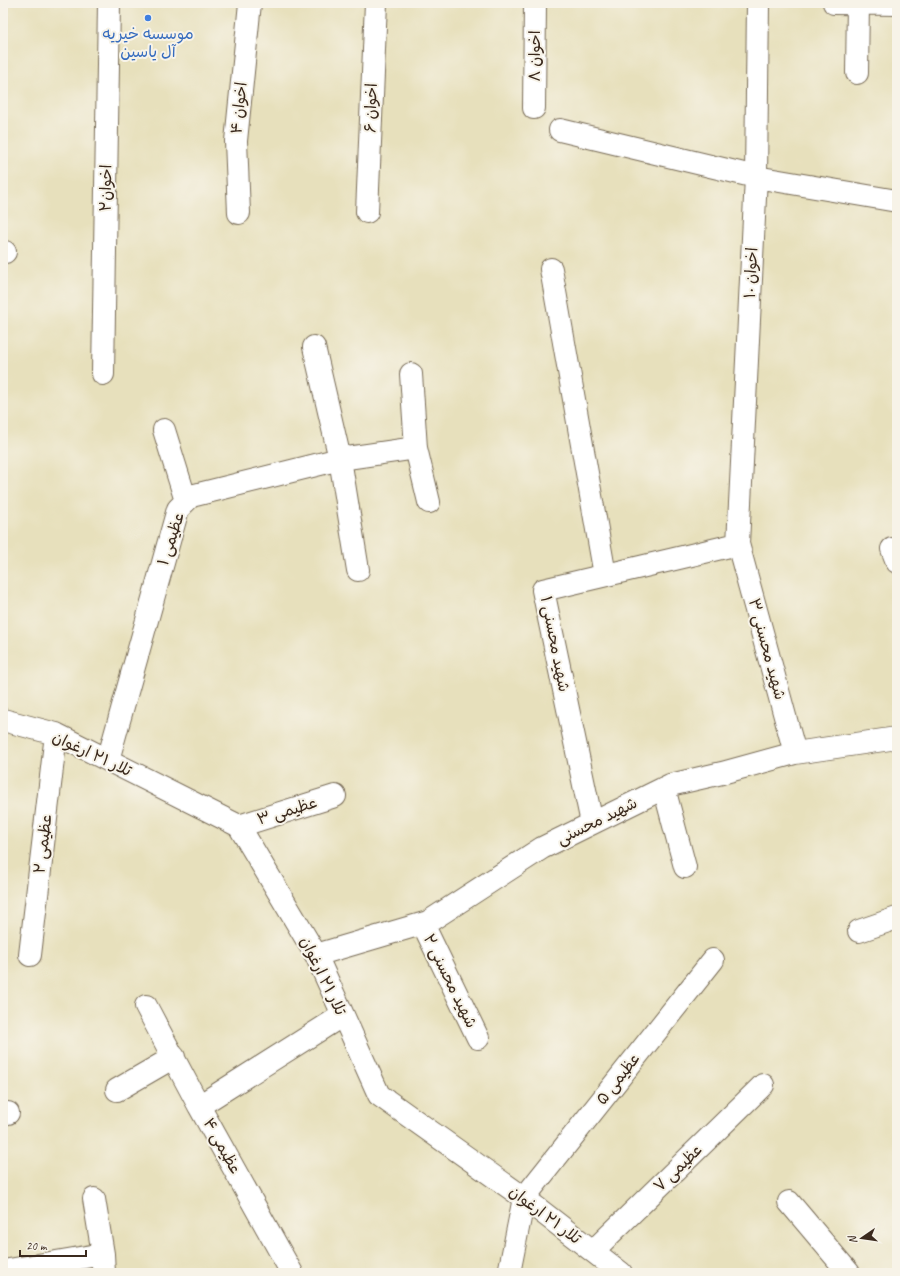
<svg xmlns="http://www.w3.org/2000/svg" width="900" height="1276" font-family="Caveat,'Playpen Sans Arabic',sans-serif">
<rect width="100%" height="100%" fill="#f7f3e8"/>
<filter id="ink" filterUnits="userSpaceOnUse"><feTurbulence type="fractalNoise" baseFrequency=".025" numOctaves="2"/><feDisplacementMap in="SourceGraphic" scale="8" xChannelSelector="R" yChannelSelector="G"/><feConvolveMatrix kernelMatrix="1 2 1 2 8 2 1 2 1" color-interpolation-filters="sRGB"/></filter>
<filter id="wash" filterUnits="userSpaceOnUse"><feTurbulence type="fractalNoise" baseFrequency=".012" numOctaves="4" result="noise"/><feDisplacementMap in="SourceGraphic" scale="16" xChannelSelector="R" yChannelSelector="G"/><feGaussianBlur stdDeviation="0.9" result="paint"/><feColorMatrix in="noise" values="0 0 0 0 0 0 0 0 0 0 0 0 0 0 0 0 0 1.4 0 .05"/><feComposite in="paint" operator="in"/></filter>
<g filter="url(#wash)">
<rect width="100%" height="100%" fill="#e7e0bc"/>
</g>
<g filter="url(#ink)">
<g fill="none" stroke-linecap="round" stroke-linejoin="round">
<defs>
<path id="minor" d="M 758,3 L 756,177 L 738,544 L 795,753
M 834,3 L 897,4
M 857,73 L 858,3
M 534,108 L 535,3
M 560,130 L 756,177 L 897,201
M 367,212 L 376,3
M 239,213 L 236,141 L 250,3
M 3,252 L 5,252
M 551,269 L 605,575
M 314,347 L 340,459 L 358,570
M 103,374 L 109,3
M 411,374 L 416,448 L 429,502
M 164,430 L 186,501
M 892,549 L 897,562
M 3,720 L 56,734 L 239,826 L 316,955 L 379,1095 L 524,1198 L 621,1273
M 108,760 L 178,509 L 191,496 L 340,459 L 416,448
M 664,788 L 685,867
M 592,823 L 543,590 L 738,544
M 239,826 L 335,796
M 423,924 L 478,1038
M 859,931 L 897,918
M 30,955 L 56,734
M 316,955 L 428,922 L 542,848 L 670,785 L 722,773 L 795,753 L 897,738
M 146,1006 L 199,1106
M 117,1090 L 174,1057
M 3,1114 L 8,1113
M 94,1199 L 103,1254 L 104,1273
M 789,1202 L 849,1273
M 593,1251 L 763,1085
M 3,1271 L 103,1254
M 292,1273 L 199,1106 L 343,1015
M 509,1273 L 524,1198 L 713,960"/>
</defs>
<use href="#minor" stroke="#776a55" stroke-width="24"/>
<use href="#minor" stroke="#fff" stroke-width="22"/>
</g>
</g>
<circle fill="#3f7fe0" stroke="#f7f3e8" stroke-width="1.5" cx="148" cy="18" r="4"/>
<g text-anchor="middle" dominant-baseline="central" stroke-width="4" stroke-linejoin="round" paint-order="stroke">
<g font-size="16" fill="#366cbe" stroke="#f7f3e8">
<text x="148" y="34">موسسه خیریه<tspan x="148" dy="18">آل یاسین</tspan></text>
</g>
<g font-size="16" fill="#3b2a1e" stroke="#f7f3e8">
<text transform="translate(535 56) rotate(-90)">اخوان ۸</text>
<text transform="translate(239 108) rotate(-84)">اخوان ۴</text>
<text transform="translate(371 108) rotate(-88)">اخوان ۶</text>
<text transform="translate(106 188) rotate(-89)">اخوان۲</text>
<text transform="translate(751 273) rotate(-87)">اخوان ۱۰</text>
<text transform="translate(171 539) rotate(-72)">عظیمی ۱</text>
<text transform="translate(555 644) rotate(79)">شهید محسنی ۱</text>
<text transform="translate(767 649) rotate(75)">شهید محسنی ۳</text>
<text transform="translate(92 754) rotate(25)">تلار ۲۱ ارغوان</text>
<text transform="translate(287 811) rotate(-17)">عظیمی ۳</text>
<text transform="translate(597 821) rotate(-26)">شهید محسنی</text>
<text transform="translate(43 844) rotate(-83)">عظیمی ۲</text>
<text transform="translate(323 976) rotate(64)">تلار ۲۱ ارغوان</text>
<text transform="translate(450 981) rotate(64)">شهید محسنی ۲</text>
<text transform="translate(618 1079) rotate(-52)">عظیمی ۵</text>
<text transform="translate(222 1146) rotate(61)">عظیمی ۴</text>
<text transform="translate(678 1168) rotate(-44)">عظیمی ۷</text>
<text transform="translate(545 1215) rotate(37)">تلار ۲۱ ارغوان</text>
</g>
</g>
<rect width="900" height="1276" fill="none" stroke="#f7f3e8" stroke-width="16"/>
<g transform="translate(862 1238) rotate(257)" stroke="#f7f3e8" stroke-width="3" paint-order="stroke">
<path d="M0-3L7 15L0 10L-7 15Z" fill="#3b2a1e"/>
<text y="-6" font-size="11" font-weight="bold" text-anchor="middle" fill="#3b2a1e">N</text>
</g>
<path d="M20 1250v6h66v-6" fill="none" stroke="#3b2a1e" stroke-width="2"/>
<text x="26" y="1250" font-size="12" fill="#3b2a1e" stroke="#f7f3e8" stroke-width="3" paint-order="stroke">20 m</text>
</svg>
